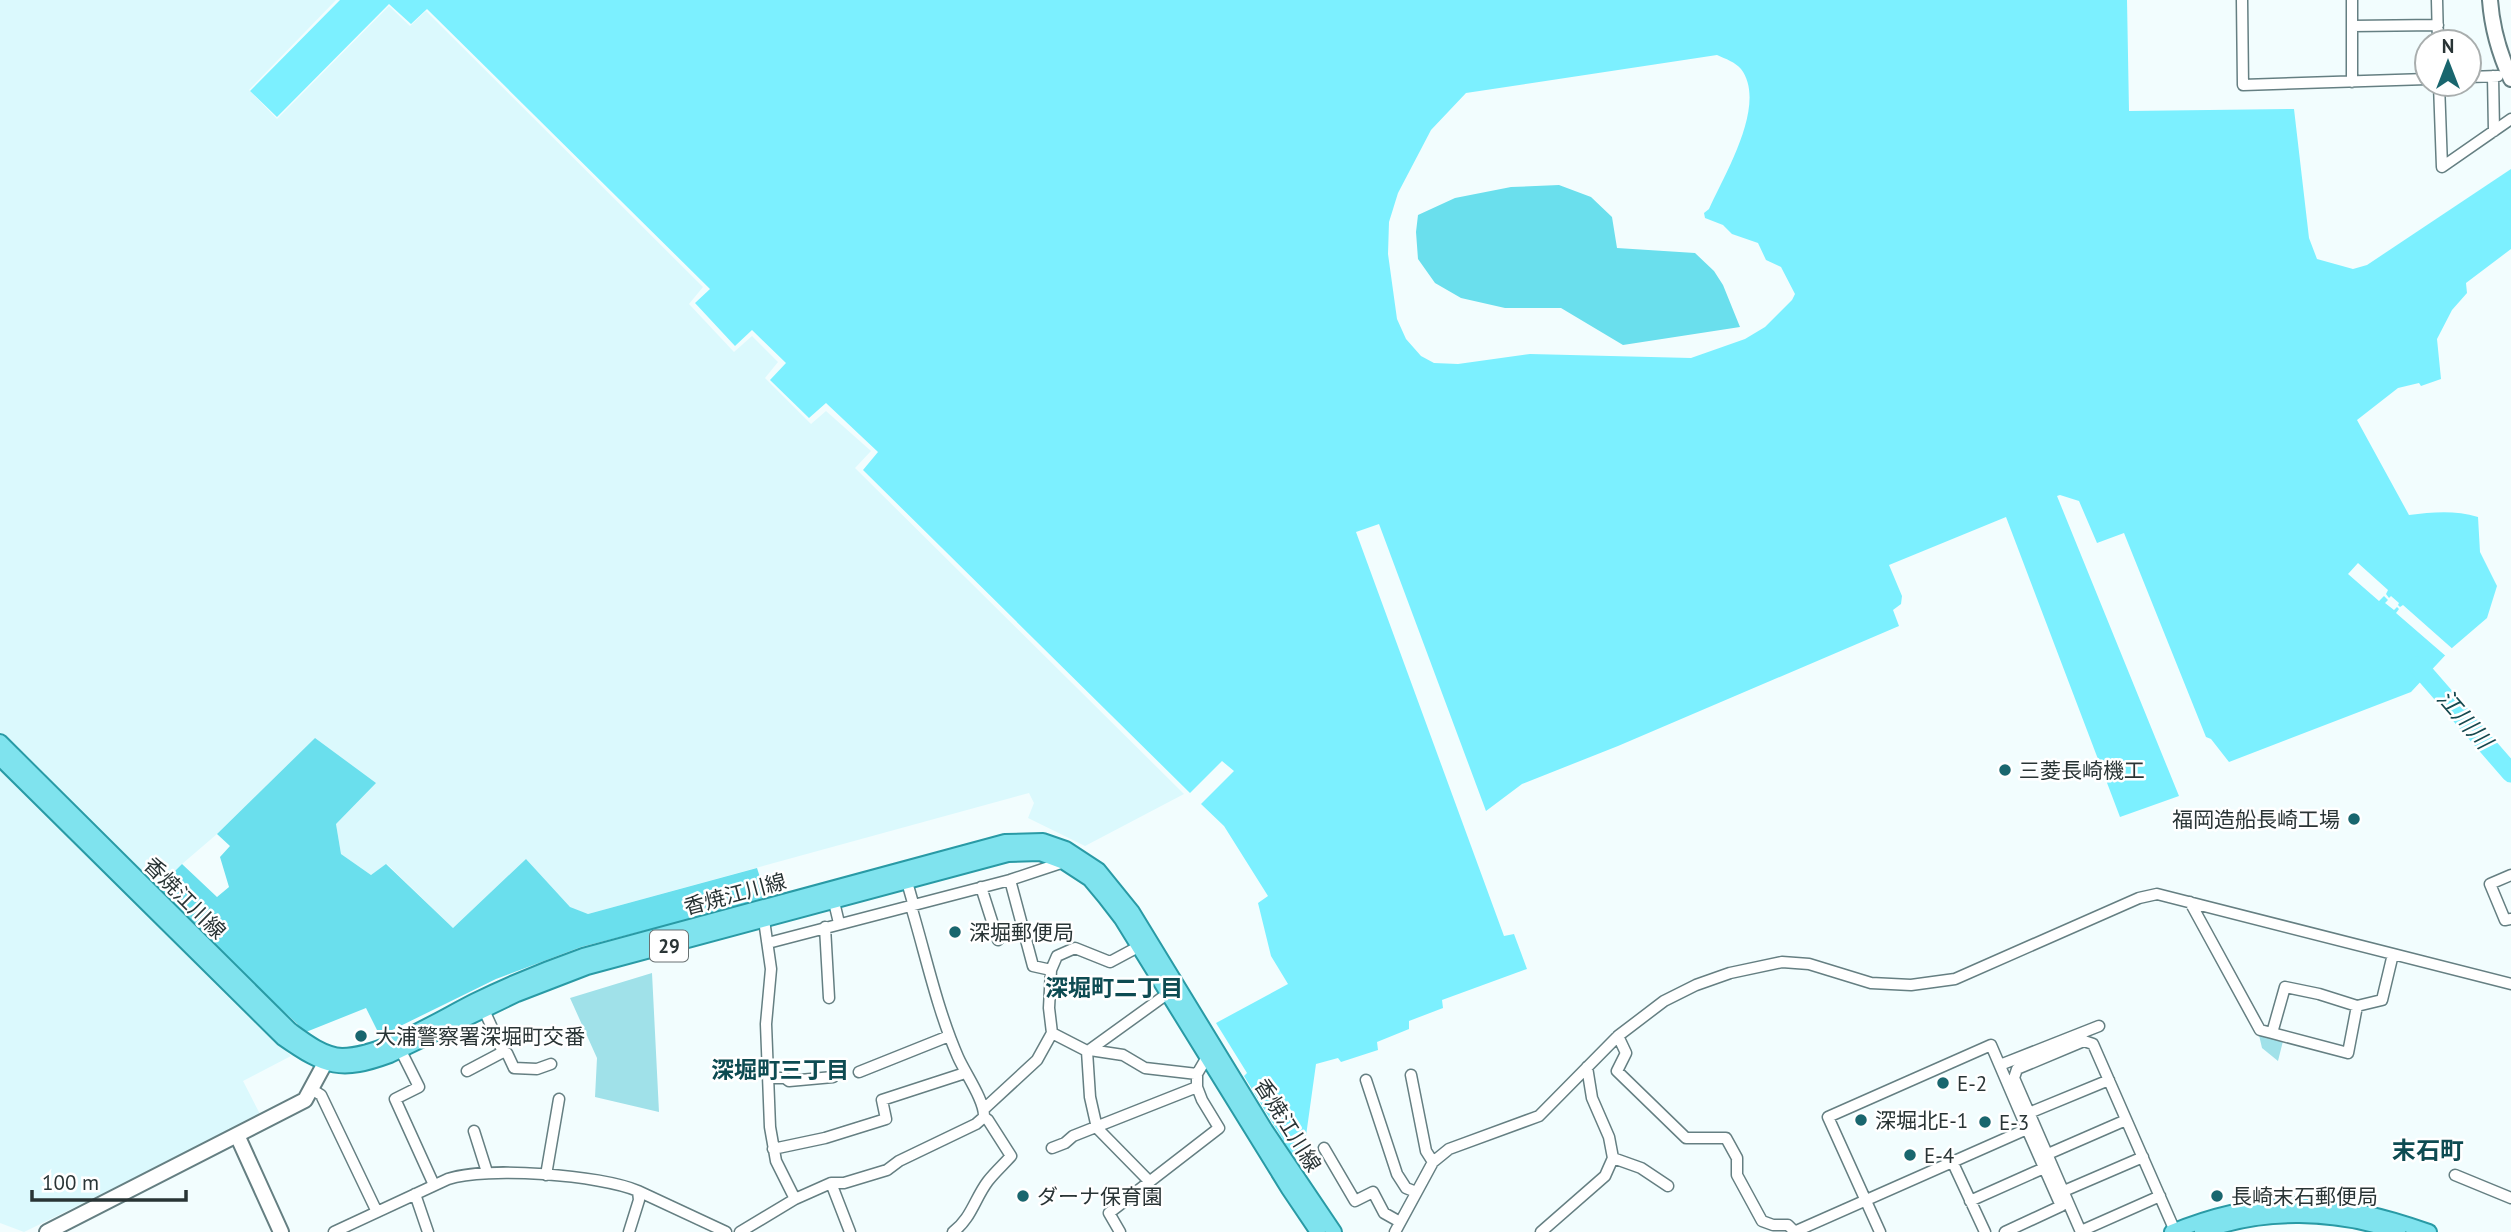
<svg xmlns="http://www.w3.org/2000/svg" width="2511" height="1232" font-family="'PT Sans','Noto Sans JP',sans-serif">
<rect width="100%" height="100%" fill="#f2fdfe"/>
<path fill="#dbf9fd" d="M 0,0 L 336,0 L 249,90 L 277,119 L 389,6 L 410,26 L 426,11 L 703,287 L 689,304 L 734,352 L 752,336 L 778,362 L 765,378 L 811,424 L 826,411 L 871,451 L 855,468 L 1184,794 L 1085,846 L 1028,818 L 1034,803 L 1029,793 L 588,914 L 570,908 L 526,859 L 453,928 L 387,864 L 371,875 L 341,854 L 336,824 L 315,738 L 217,834 L 182,864 L 157,889 L 0,732 Z
M 0,768 L 291,1056 L 243,1081 L 261,1116 L 24,1232 L 0,1223 Z"/>
<path fill="#a0e1e9" d="M 652,973 L 659,1112 L 595,1097 L 597,1058 L 570,998 Z
M 2259,1035 L 2283,1041 L 2278,1061 L 2262,1048 Z"/>
<path fill="#6adfed" d="M 1559,185 L 1591,197 L 1612,217 L 1617,248 L 1695,253 L 1714,271 L 1723,285 L 1740,327 L 1623,345 L 1561,308 L 1505,308 L 1461,298 L 1435,283 L 1418,259 L 1416,232 L 1418,215 L 1455,198 L 1511,187 Z
M 315,738 L 376,783 L 336,824 L 341,854 L 371,875 L 386,864 L 453,928 L 526,859 L 570,907 L 588,914 L 757,868 L 767,899 L 581,947 L 496,979 L 380,1036 L 366,1008 L 306,1032 L 159,896 L 159,887 L 182,864 L 217,897 L 229,887 L 220,857 L 230,846 L 217,834 Z"/>
<path fill="#7cf0ff" fill-rule="evenodd" d="M 340,0 L 2127,0 L 2129,111 L 2294,109 L 2309,238 L 2317,259 L 2353,269 L 2367,265 L 2511,169 L 2511,249 L 2466,283 L 2467,293 L 2452,310 L 2437,339 L 2441,379 L 2421,386 L 2419,383 L 2398,388 L 2357,420 L 2409,515 C 2433,512 2455,510 2478,517 L 2480,552 L 2497,586 L 2487,618 L 2452,648 L 2411,692 L 2229,762 L 2211,739 L 2206,737 L 2124,533 L 2097,543 L 2079,501 L 2060,495 L 2057,496 L 2179,796 L 2120,817 L 2006,517 L 1889,565 L 1902,596 L 1901,604 L 1893,610 L 1899,626 L 1618,746 L 1522,784 L 1486,811 L 1379,524 L 1356,532 L 1504,936 L 1514,934 L 1527,969 L 1442,1000 L 1443,1008 L 1409,1021 L 1409,1029 L 1377,1042 L 1378,1050 L 1341,1062 L 1338,1058 L 1316,1064 L 1305,1143 L 1294,1158 L 1244,1076 L 1247,1073 L 1216,1023 L 1288,984 L 1271,956 L 1258,903 L 1268,896 L 1224,826 L 1201,804 L 1234,771 L 1222,761 L 1190,793 L 863,470 L 878,452 L 826,403 L 809,418 L 770,380 L 786,363 L 752,330 L 735,346 L 695,303 L 710,289 L 427,9 L 411,24 L 389,4 L 277,117 L 250,91 ZM 1717,55 C 1726,59 1735,62 1741,69 C 1768,104 1724,175 1709,209 L 1704,213 L 1705,218 L 1723,225 L 1732,234 L 1758,243 L 1766,260 L 1781,267 L 1795,294 L 1792,300 L 1765,327 L 1745,339 L 1691,358 L 1530,354 L 1458,364 L 1434,363 L 1421,356 L 1406,339 L 1397,319 L 1388,254 L 1389,222 L 1398,193 L 1431,130 L 1466,93 Z"/>
<path fill="#f2fdfe" d="M 2358,563 L 2388,590 L 2386,594 L 2389,598 L 2391,596 L 2399,603 L 2398,605 L 2400,607 L 2403,605 L 2455,651 L 2448,658 L 2396,613 L 2399,609 L 2397,607 L 2394,610 L 2385,603 L 2388,600 L 2384,596 L 2379,601 L 2348,574 Z"/>
<g fill="none" stroke-linecap="round" stroke-linejoin="round">
<path stroke="#7cf0ff" stroke-width="19" d="M 2418,666 L 2511,773"/>
<defs>
<path id="street" d="M 2242,0 L 2243,85 L 2427,79
M 2352,0 L 2352,82
M 2437,0 L 2438,42
M 2352,26 L 2438,25
M 2493,76 L 2494,131
M 2469,77 L 2498,76
M 2439,84 L 2442,167 L 2511,119
M 2511,875 L 2490,884 L 2505,920 L 2511,919
M 1010,880 L 1033,966 L 1051,970
M 907,882 L 913,903 L 911,906 C 926,956 937,1009 958,1057 C 965,1073 985,1101 984,1117 L 988,1120 L 1011,1156 C 1004,1164 995,1172 988,1181 C 975,1198 971,1219 953,1232
M 981,887 L 998,940
M 834,902 L 839,923
M 2190,902 L 2260,1030 L 2272,1033
M 764,920 L 771,969 L 766,1024 L 770,1127 L 776,1161 L 795,1199
M 825,927 L 829,998
M 768,943 L 1010,880 L 1064,862
M 2357,1006 L 2348,1053 L 2272,1033 L 2285,987 L 2319,994 L 2357,1006 L 2382,1000 L 2393,954
M 484,1010 L 503,1052 L 507,1053 L 514,1068 L 537,1069 L 551,1064
M 1052,1033 L 1087,1051
M 1618,1036 L 1626,1053 L 1617,1071 L 1686,1138 L 1726,1138 L 1737,1158 L 1737,1175 L 1762,1221 L 1773,1225 L 1788,1225 L 1795,1232
M 1090,1050 L 1123,1055 L 1145,1068 L 1197,1074
M 401,1051 L 419,1087 L 395,1099 L 434,1185
M 1087,1051 L 1090,1097 L 1097,1128 L 1150,1182
M 1088,1051 L 1167,994
M 2000,1065 L 2099,1026
M 467,1071 L 503,1052
M 859,1072 L 949,1036
M 1411,1075 L 1426,1151 L 1433,1162
M 768,1078 L 785,1078 L 789,1081 L 833,1077
M 1366,1080 L 1397,1174 L 1406,1188 L 1416,1192
M 311,1089 L 321,1095 L 377,1212
M 985,1108 L 1037,1060 L 1052,1033 L 1049,1008 L 1051,970 L 1057,956 L 1075,948 L 1110,962 L 1138,947
M 2029,1113 L 2109,1080
M 474,1131 L 487,1172
M 1052,1148 L 1065,1143 L 1073,1136 L 1197,1087 L 1197,1074 L 1207,1057
M 1324,1148 L 1355,1201 L 1373,1192 L 1384,1213 L 1400,1222
M 773,1149 L 825,1138 L 886,1119 L 882,1100 L 965,1073
M 2048,1154 L 2126,1120
M 1613,1158 L 1641,1168 L 1668,1186
M 1952,1161 L 1985,1232
M 546,1175 L 559,1099
M 2455,1175 L 2511,1198
M 831,1183 L 850,1232
M 638,1191 L 726,1232
M 2064,1191 L 2143,1157
M 415,1194 L 428,1232
M 1970,1201 L 2044,1168
M 2081,1231 L 2160,1196
M 334,1232 L 448,1179 C 486,1166 601,1175 638,1191 L 639,1200 L 629,1232
M 740,1232 L 795,1199 L 831,1183 L 844,1183 L 887,1170 L 899,1161 L 976,1124 L 984,1117
M 1120,1232 L 1109,1213 L 1219,1128 L 1202,1100 L 1197,1087
M 1395,1232 L 1433,1162 L 1449,1149 L 1539,1116 L 1618,1036 L 1664,1001 L 1696,985 L 1730,973 L 1782,962 L 1809,964 L 1871,983 L 1911,985 L 1955,979 L 2139,898 L 2157,894 L 2511,984
M 1541,1232 L 1605,1176 L 1613,1158 L 1609,1137 L 1592,1098 L 1587,1067
M 1794,1232 L 2027,1129 L 2061,1206 L 2005,1232
M 1880,1232 L 1828,1117 L 1991,1045 L 2027,1129
M 2081,1232 L 2014,1078 L 2017,1069 L 2084,1041 L 2093,1044 L 2175,1231"/>
<path id="secondary" d="M 2490,0 C 2492,28 2499,53 2511,79
M 237,1135 L 281,1232
M 47,1232 L 305,1100 L 325,1063"/>
<path id="primary" d="M 0,742 L 290,1030 C 305,1041 323,1055 342,1056 C 381,1056 439,1019 475,1001 C 510,984 546,969 583,956 L 1005,842 L 1043,841 L 1066,849 L 1098,870 L 1132,912 L 1264,1128 L 1334,1232
M 0,758 L 283,1038 C 326,1068 341,1073 390,1055 L 517,994 L 587,967 L 1008,854 L 1040,853 L 1064,862 L 1090,879 L 1105,897 L 1122,919 L 1289,1189 L 1318,1232
M 2172,1232 C 2263,1194 2338,1199 2429,1232
M 2202,1232 C 2263,1208 2336,1211 2398,1232"/>
</defs>
<use href="#street" stroke="#657f82" stroke-width="13"/>
<use href="#secondary" stroke="#657f82" stroke-width="18"/>
<use href="#primary" stroke="#299aa5" stroke-width="18"/>
<use href="#street" stroke="#fff" stroke-width="10"/>
<use href="#secondary" stroke="#fff" stroke-width="14"/>
<use href="#primary" stroke="#7fe3ee" stroke-width="14"/>
</g>
<g fill="#19666e" stroke="#fff" stroke-width="2.5">
<circle cx="2005" cy="770" r="7"/>
<circle cx="2354" cy="819" r="7"/>
<circle cx="955" cy="932" r="7"/>
<circle cx="361" cy="1036" r="7"/>
<circle cx="1943" cy="1083" r="7"/>
<circle cx="1861" cy="1120" r="7"/>
<circle cx="1985" cy="1122" r="7"/>
<circle cx="1910" cy="1155" r="7"/>
<circle cx="1023" cy="1196" r="7"/>
<circle cx="2217" cy="1196" r="7"/>
</g>
<g text-anchor="middle" dominant-baseline="central" stroke-width="5" stroke-linejoin="round" paint-order="stroke">
<rect fill="#fff" stroke="#697172" stroke-width="2" x="650" y="930.5" width="38" height="31" rx="5"/>
<g font-size="19" font-weight="bold" fill="#293435">
<text x="669" y="946">29</text>
</g>
<g font-size="21" fill="#293435" stroke="#fff" text-anchor="start">
<text x="2019" y="770">三菱長崎機工</text>
<text x="2340" y="819" text-anchor="end">福岡造船長崎工場</text>
<text x="969" y="932">深堀郵便局</text>
<text x="375" y="1036">大浦警察署深堀町交番</text>
<text x="1957" y="1083">E-2</text>
<text x="1875" y="1120">深堀北E-1</text>
<text x="1999" y="1122">E-3</text>
<text x="1924" y="1155">E-4</text>
<text x="1037" y="1196">ダーナ保育園</text>
<text x="2231" y="1196">長崎末石郵便局</text>
</g>
<g font-size="21" fill="#293435" stroke="#fff">
<text transform="translate(735 894) rotate(-15)">香焼江川線</text>
<text transform="translate(185 898) rotate(45)">香焼江川線</text>
<text transform="translate(1288 1125) rotate(58)">香焼江川線</text>
</g>
<g font-size="23" font-style="italic" fill="#15494f" stroke="#fff">
<text transform="translate(2465 719) rotate(49)">江川川</text>
</g>
<g font-size="23" font-weight="bold" fill="#0d4b52" stroke="#fff">
<text x="1114" y="987">深堀町二丁目</text>
<text x="780" y="1069">深堀町三丁目</text>
</g>
<g font-size="24" font-weight="bold" fill="#0d4b52" stroke="#fff">
<text x="2428" y="1150">末石町</text>
</g>
</g>
<g transform="translate(2448 63)"><circle r="33" fill="#ffffff" stroke="#a9aeae" stroke-width="2"/>
<path d="M0-5L12 26L0 18L-12 26Z" fill="#19666e"/>
<text y="-10" font-size="19" font-weight="bold" text-anchor="middle" fill="#293435">N</text>
</g>
<path d="M32 1190v10h154v-10" fill="none" stroke="#293435" stroke-width="3.5"/>
<text x="42" y="1190" font-size="21" fill="#293435" stroke="#ffffff" stroke-width="5" paint-order="stroke">100 m</text>
</svg>
